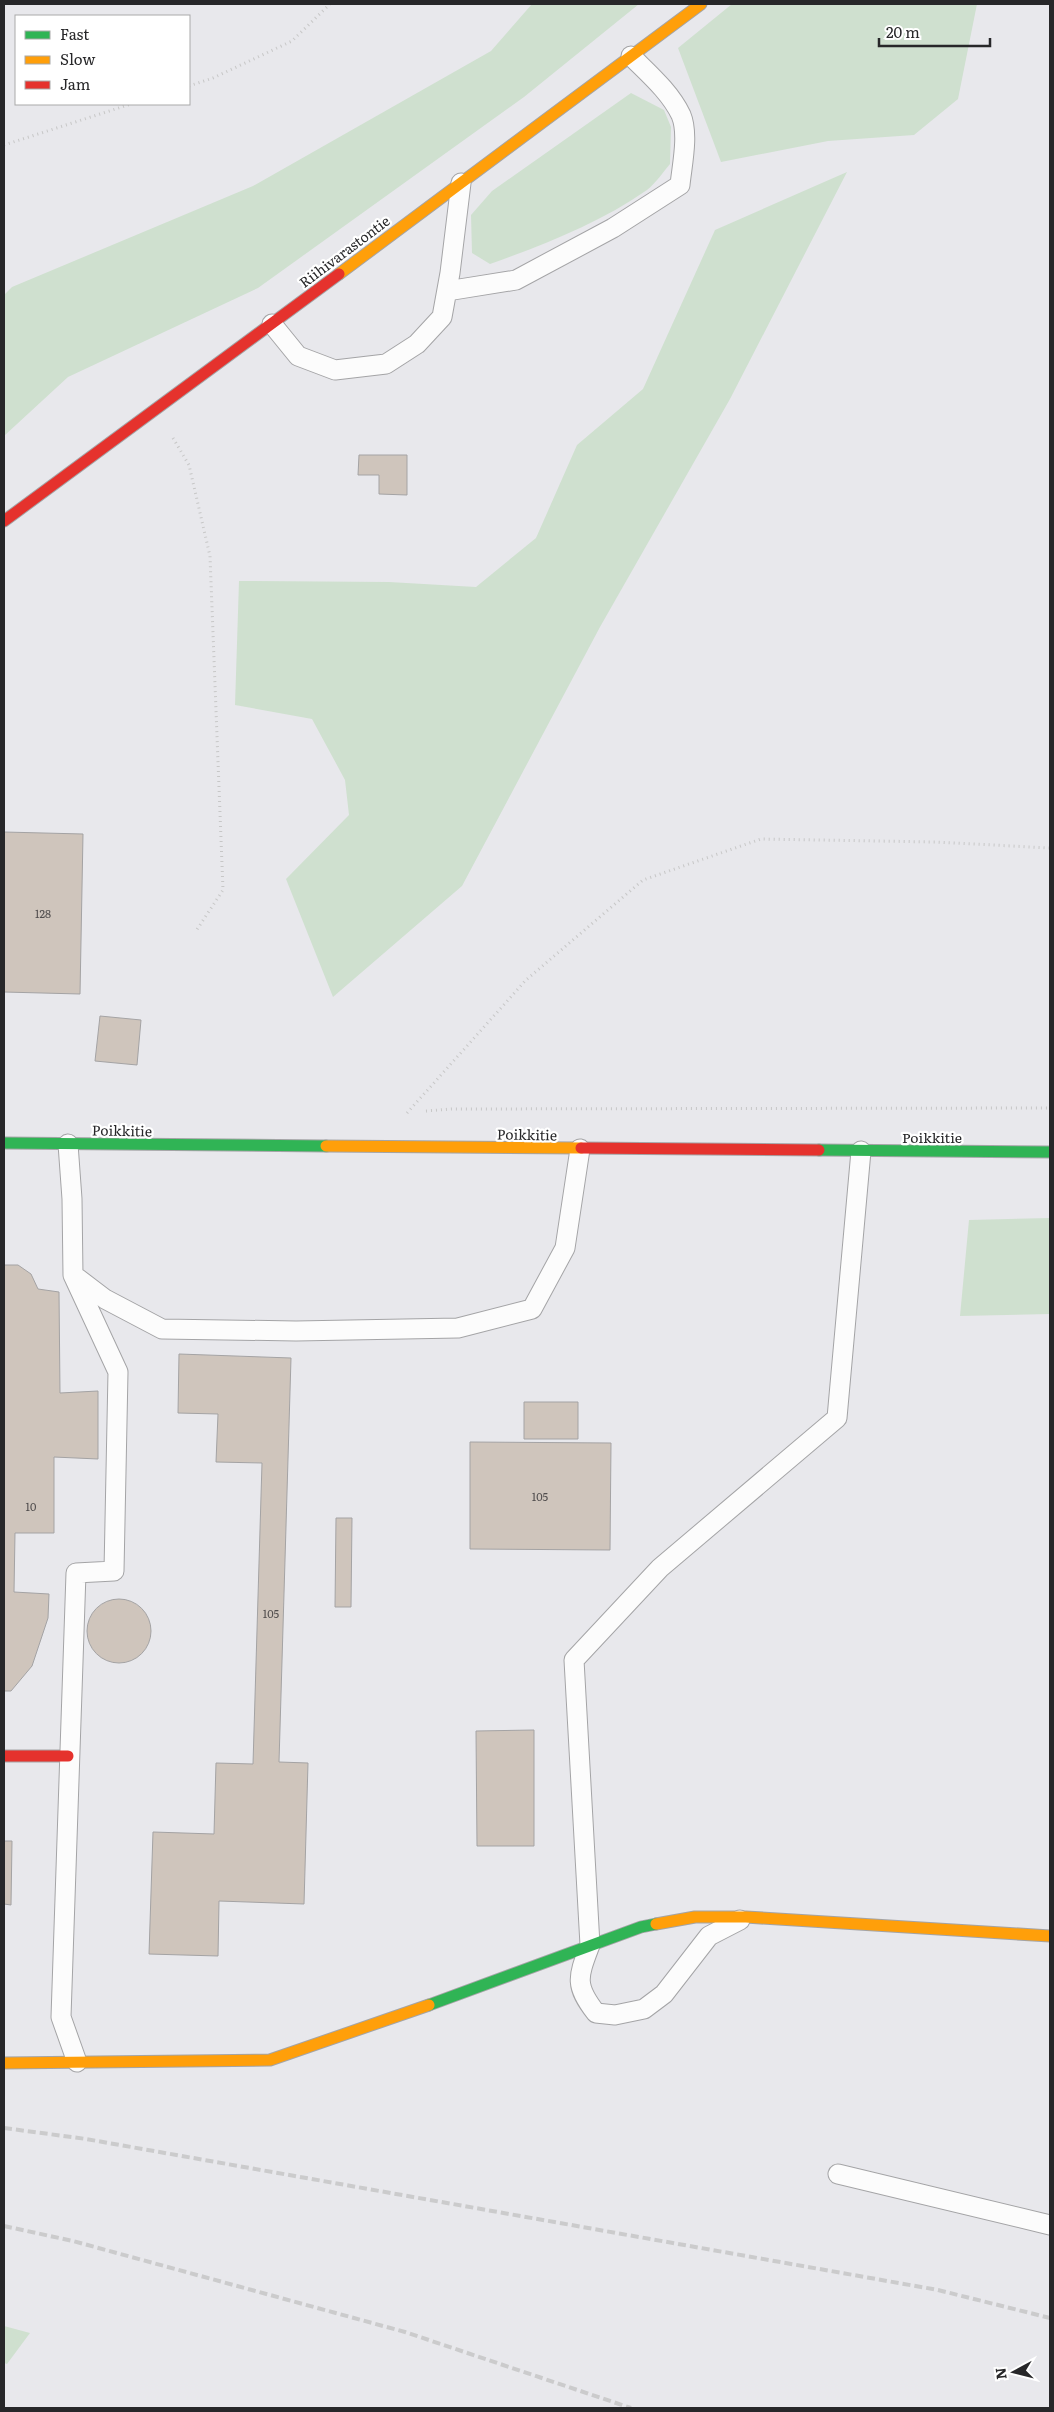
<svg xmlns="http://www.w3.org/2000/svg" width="1054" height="2412" font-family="Literata,serif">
<rect width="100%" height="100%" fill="#e8e8ec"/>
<path fill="#cfe0cf" d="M 532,4 L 639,4 L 524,97 L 258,288 L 68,377 L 4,436 L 4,295 L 12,287 L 253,186 L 491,51 Z
M 732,4 L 977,4 L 958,99 L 914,135 L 828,141 L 721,162 L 678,48 Z
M 631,93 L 664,110 L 671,127 L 670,164 C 663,172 656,183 647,190 C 600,223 543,245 490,264 L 472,253 L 471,215 L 492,191 Z
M 847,172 L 730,399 L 600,627 L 462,886 L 333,997 L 286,879 L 349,815 L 345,780 L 312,719 L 235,705 L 239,581 L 389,582 L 476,587 L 536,538 L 577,445 L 643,389 L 715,230 Z
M 1050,1218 L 1050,1314 L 960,1316 L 969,1220 Z
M 4,2326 L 30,2333 L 7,2364 L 4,2363 Z"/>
<path fill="#cfc5bc" stroke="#a4a3a4" d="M 359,455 L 407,455 L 407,495 L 379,494 L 379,475 L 358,475 Z
M 4,832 L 83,834 L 80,994 L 4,992 Z
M 100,1016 L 141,1020 L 137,1065 L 95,1061 Z
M 4,1265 L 18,1265 L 31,1274 L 38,1289 L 59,1292 L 60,1393 L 98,1391 L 98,1459 L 54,1457 L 54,1533 L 15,1533 L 14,1592 L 49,1594 L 48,1618 L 32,1666 L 11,1691 L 4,1691 Z
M 179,1354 L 291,1358 L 279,1762 L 308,1763 L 304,1904 L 219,1901 L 218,1956 L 149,1954 L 153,1832 L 214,1834 L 216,1763 L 253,1764 L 262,1463 L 216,1462 L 218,1414 L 178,1413 Z
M 524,1402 L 578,1402 L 578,1439 L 524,1439 Z
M 470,1442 L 611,1443 L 610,1550 L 470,1549 Z
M 336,1518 L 352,1518 L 351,1607 L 335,1607 Z
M87 1631a32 32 0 1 1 64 0a32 32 0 1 1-64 0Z
M 534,1730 L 534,1846 L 477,1846 L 476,1731 Z
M 4,1841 L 12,1841 L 11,1905 L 4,1904 Z"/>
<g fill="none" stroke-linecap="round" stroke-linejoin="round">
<defs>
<path id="lane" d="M 447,291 L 516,280 L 613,228 L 680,185 C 682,165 689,134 681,115 C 670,92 649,74 631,56
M 272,324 L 298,356 L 335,370 L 386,364 L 417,344 L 442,317 L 450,273 L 461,183
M 68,1144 L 72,1199 L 73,1275 L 118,1372 L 114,1571 L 76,1573 L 61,2017 L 77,2062
M 76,1277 L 105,1299 L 162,1329 L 296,1331 L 458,1328 L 532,1309 L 565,1248 L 580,1149
M 740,1920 L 709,1936 L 664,1994 L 644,2009 L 615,2015 L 596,2013 C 574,1985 578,1977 590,1945 L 574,1660 L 660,1568 L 837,1418 L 861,1151
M 838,2174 L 1050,2225"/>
<path id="fast" d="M 4,1143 L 326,1146
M 819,1150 L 1050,1152
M 429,2005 L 641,1927 L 656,1924"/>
<path id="slow" d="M 339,274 L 701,4
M 326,1146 L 581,1148
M 656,1924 L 695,1917 L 746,1917 L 1050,1936
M 4,2063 L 270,2060 L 429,2005"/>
<path id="jam" d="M 4,521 L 339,274
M 581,1148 L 819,1150
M 4,1756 L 68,1756"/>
</defs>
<use href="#lane" stroke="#a4a4a6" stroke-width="21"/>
<use href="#fast" stroke="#a4a4a6" stroke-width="13"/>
<use href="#slow" stroke="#a4a4a6" stroke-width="13"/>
<use href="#jam" stroke="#a4a4a6" stroke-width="13"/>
<path stroke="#c7c7c7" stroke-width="3" stroke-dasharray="1 4" stroke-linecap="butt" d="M 189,86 L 213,78 L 292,41 L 330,4
M 4,145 L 131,104
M 173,438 L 189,465 L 210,556 L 223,890 L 196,931
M 426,1111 L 451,1109 L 1050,1108
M 407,1113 L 526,980 L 643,880 L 761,839 L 935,842 L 1050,848"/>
<use href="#lane" stroke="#fcfcfc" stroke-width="19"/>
<use href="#fast" stroke="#30b455" stroke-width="11"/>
<use href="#slow" stroke="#ff9f0a" stroke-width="11"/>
<use href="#jam" stroke="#e5322d" stroke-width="11"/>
<path stroke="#cbcbcc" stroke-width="4" stroke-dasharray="8 4" stroke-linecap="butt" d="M 4,2128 L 86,2139 L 938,2290 L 1050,2318
M 4,2226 L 73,2241 L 405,2332 L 631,2408"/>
</g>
<g text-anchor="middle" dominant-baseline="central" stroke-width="4.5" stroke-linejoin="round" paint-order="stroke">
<g font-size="11" fill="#514e4e">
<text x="43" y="913">128</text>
<text x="540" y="1496">105</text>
<text x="31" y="1506">10</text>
<text x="271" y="1613">105</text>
</g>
<g font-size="14" fill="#272729" stroke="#fff">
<text transform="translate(344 251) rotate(-37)">Riihivarastontie</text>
<text transform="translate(122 1130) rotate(1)">Poikkitie</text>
<text transform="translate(527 1134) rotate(1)">Poikkitie</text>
<text x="932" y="1137">Poikkitie</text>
</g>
</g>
<rect width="1054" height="2412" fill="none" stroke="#272729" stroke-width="10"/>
<rect x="15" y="15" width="175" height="90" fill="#ffffff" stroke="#a9a9a9"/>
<rect x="25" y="31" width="25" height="8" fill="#30b455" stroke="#a9a9a9"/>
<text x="60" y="40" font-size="15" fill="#272729">Fast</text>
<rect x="25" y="56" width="25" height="8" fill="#ff9f0a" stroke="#a9a9a9"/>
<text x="60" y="65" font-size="15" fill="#272729">Slow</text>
<rect x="25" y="81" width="25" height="8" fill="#e5322d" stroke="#a9a9a9"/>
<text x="60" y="90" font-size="15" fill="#272729">Jam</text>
<g transform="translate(1014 2372) rotate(263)" stroke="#ffffff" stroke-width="4" paint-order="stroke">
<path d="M0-4L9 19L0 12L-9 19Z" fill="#272729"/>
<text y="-8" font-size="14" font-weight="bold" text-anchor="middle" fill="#272729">N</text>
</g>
<path d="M879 38v8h111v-8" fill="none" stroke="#272729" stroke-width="2.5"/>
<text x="886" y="38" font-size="15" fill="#272729" stroke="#ffffff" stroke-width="4" paint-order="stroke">20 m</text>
</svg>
